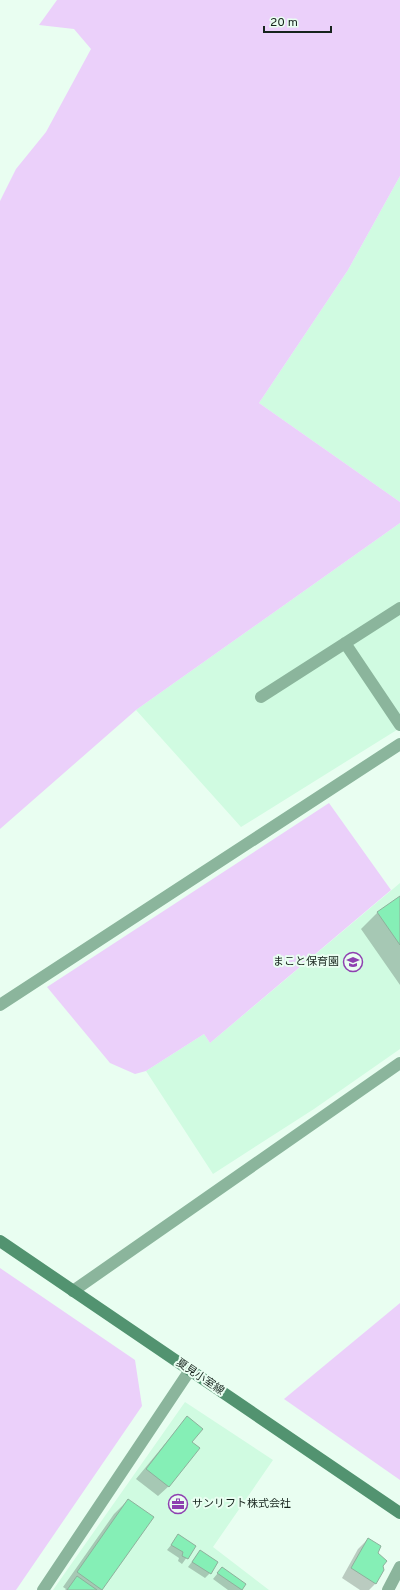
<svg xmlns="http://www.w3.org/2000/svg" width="400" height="1590" font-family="Overpass,'Noto Sans JP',sans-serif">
<rect width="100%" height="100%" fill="#e9fef1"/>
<path fill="#d0fbe1" d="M 400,176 L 400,502 L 259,403 L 348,270 Z
M 400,523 L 400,728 L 241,827 L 136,710 Z
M 400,883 L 400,1049 L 314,1109 L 213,1174 L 146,1071 L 204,1034 L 210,1043 Z
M 185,1402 L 273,1460 L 213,1547 L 269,1590 L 53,1590 Z"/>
<path fill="#ebd0fa" d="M 57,0 L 400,0 L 400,176 L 348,270 L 259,403 L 400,502 L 400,523 L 136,710 L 0,829 L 0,201 L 16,169 L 46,132 L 91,49 L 74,29 L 39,25 Z
M 329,803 L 391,890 L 210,1043 L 204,1034 L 146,1071 L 135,1074 L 110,1063 L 47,987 Z
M 0,1268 L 135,1360 L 142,1406 L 16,1590 L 0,1590 Z
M 400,1303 L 400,1480 L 284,1399 Z"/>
<path fill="#0003" d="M 400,897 L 400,985 L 361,929 L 377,913 Z
M 187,1417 L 190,1442 L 169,1486 L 158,1496 L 136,1479 Z
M 128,1500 L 153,1517 L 101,1590 L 65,1590 L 66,1589 L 63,1587 L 114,1514 Z
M 179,1535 L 195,1546 L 182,1564 L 178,1561 L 179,1558 L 167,1550 Z
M 368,1539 L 377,1553 L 382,1566 L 375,1584 L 369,1590 L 360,1590 L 342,1578 L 358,1549 Z
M 200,1551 L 210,1573 L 205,1578 L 188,1567 Z
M 222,1568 L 245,1584 L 241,1590 L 228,1590 L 213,1579 Z"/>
<path fill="#85efb6" stroke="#8eb09c" d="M 400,896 L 400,945 L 377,912 Z
M 187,1416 L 203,1429 L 192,1442 L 200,1448 L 169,1487 L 146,1469 Z
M 128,1499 L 154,1517 L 102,1590 L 77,1572 Z
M 178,1534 L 196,1546 L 188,1559 L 182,1556 L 183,1552 L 171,1545 Z
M 368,1538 L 381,1546 L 378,1553 L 387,1561 L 383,1566 L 384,1570 L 376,1584 L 351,1568 Z
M 200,1550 L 218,1562 L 211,1574 L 192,1562 Z
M 222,1567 L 246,1584 L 242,1590 L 217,1573 Z
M 77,1576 L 97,1590 L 67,1590 Z"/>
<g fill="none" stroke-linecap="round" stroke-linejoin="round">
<path stroke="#8bb59c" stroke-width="12" d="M 345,643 L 400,725
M 261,697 L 400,608"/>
<path stroke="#8bb59c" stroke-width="12" d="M 0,1005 L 400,744
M 73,1291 L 400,1063
M 43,1590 L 190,1370
M 388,1590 L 400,1567"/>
<path stroke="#529370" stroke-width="12" d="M 0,1241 L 400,1513"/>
</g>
<defs>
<symbol id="school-ring" viewBox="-11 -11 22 22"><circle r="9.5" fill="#e9fef1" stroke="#8e40b0" stroke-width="1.5"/><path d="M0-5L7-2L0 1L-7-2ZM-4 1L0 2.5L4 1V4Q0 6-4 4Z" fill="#8e40b0"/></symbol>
<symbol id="office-ring" viewBox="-11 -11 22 22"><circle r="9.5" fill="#e9fef1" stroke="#8e40b0" stroke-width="1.5"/><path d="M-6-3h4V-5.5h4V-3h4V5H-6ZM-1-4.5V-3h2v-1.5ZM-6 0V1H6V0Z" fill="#8e40b0"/></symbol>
</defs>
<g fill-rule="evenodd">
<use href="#school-ring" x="342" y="951" width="22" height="22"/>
<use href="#office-ring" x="167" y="1493" width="22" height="22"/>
</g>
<g text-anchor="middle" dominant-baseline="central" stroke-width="4" stroke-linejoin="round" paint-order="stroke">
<g font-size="11" fill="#17241d" stroke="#e9fef1" text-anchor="end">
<text x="339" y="962">まこと保育園</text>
<text x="192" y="1504" text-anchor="start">サンリフト株式会社</text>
</g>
<g font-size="11" fill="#17241d" stroke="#e9fef1">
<text transform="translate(200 1377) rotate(34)">夏見小室線</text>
</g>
</g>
<path d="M264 26v6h67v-6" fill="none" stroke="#17241d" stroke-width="2"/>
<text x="270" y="26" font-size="12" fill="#17241d" stroke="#e9fef1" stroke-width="3" paint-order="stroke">20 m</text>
</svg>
